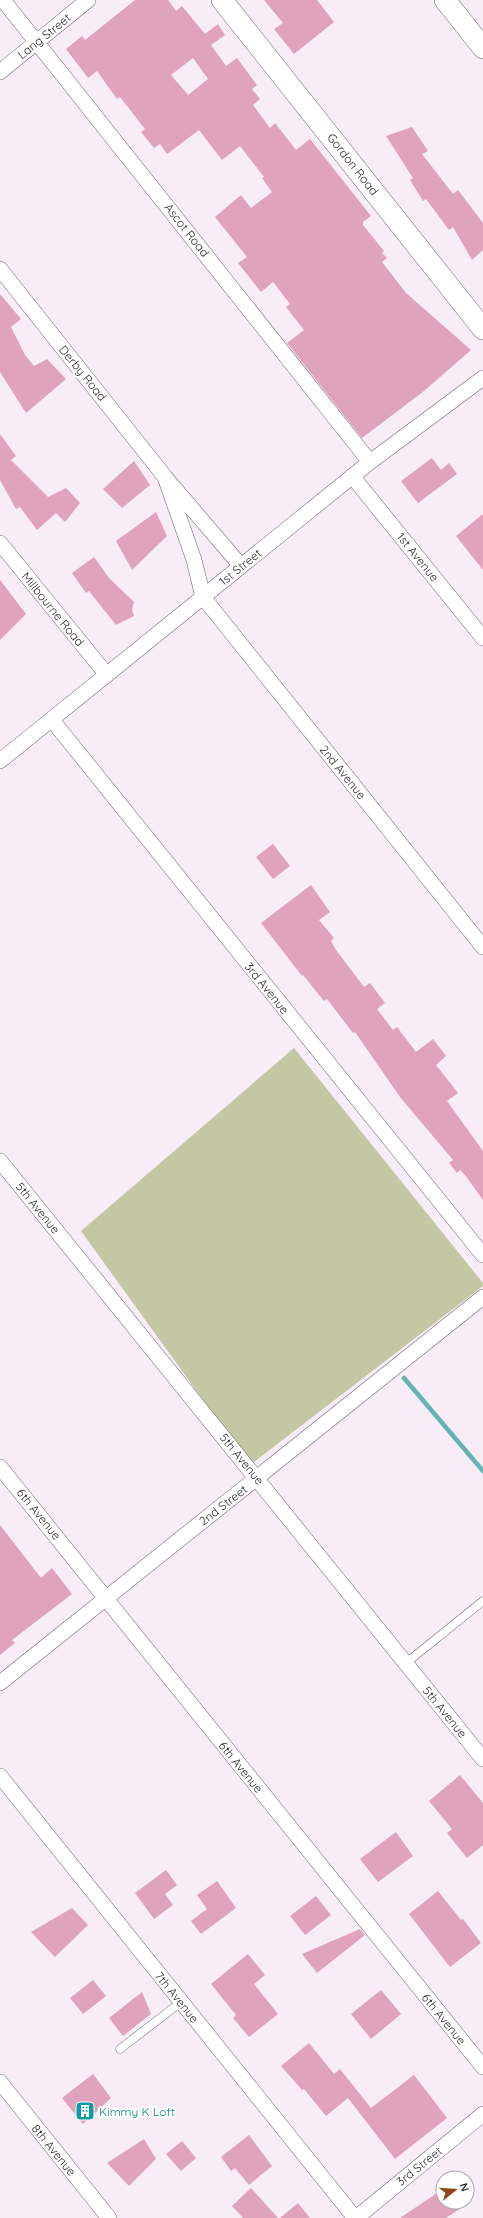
<svg xmlns="http://www.w3.org/2000/svg" width="483" height="2218" font-family="Quicksand,sans-serif">
<rect width="100%" height="100%" fill="#f8ecf7"/>
<path fill="#c4c7a3" d="M 294,1048 L 483,1283 L 483,1286 L 250,1465 L 81,1231 Z"/>
<g fill="none" stroke-linecap="round" stroke-linejoin="round">
<path stroke="#65b3b3" stroke-width="4.5" d="M 404,1378 L 483,1471"/>
</g>
<path fill="#dfa3bc" fill-rule="evenodd" d="M 135,0 L 168,0 L 176,11 L 182,6 L 205,34 L 218,24 L 225,35 L 211,45 L 226,66 L 237,58 L 257,85 L 252,89 L 260,99 L 253,105 L 270,128 L 275,123 L 296,150 L 310,139 L 371,216 L 363,222 L 363,225 L 384,251 L 382,253 L 387,258 L 382,262 L 406,293 L 471,350 L 424,391 L 362,438 L 287,343 L 304,330 L 286,307 L 290,304 L 273,282 L 261,292 L 238,263 L 247,257 L 215,217 L 241,195 L 251,208 L 272,192 L 262,178 L 264,177 L 240,146 L 222,160 L 199,130 L 167,154 L 160,144 L 154,148 L 141,132 L 145,129 L 120,97 L 117,99 L 97,71 L 88,78 L 66,49 L 82,36 L 85,40 ZM 193,58 L 208,79 L 188,95 L 171,75 Z
M 264,0 L 317,0 L 334,22 L 294,54 L 274,29 L 283,23 Z
M 412,127 L 428,151 L 422,154 L 453,194 L 458,190 L 483,223 L 483,250 L 472,260 L 453,227 L 449,230 L 426,199 L 423,201 L 410,180 L 413,178 L 386,136 Z
M 0,294 L 21,319 L 11,327 L 25,355 L 34,366 L 47,359 L 66,379 L 26,413 L 0,372 Z
M 0,434 L 16,456 L 11,460 L 48,497 L 66,488 L 80,503 L 65,522 L 56,513 L 37,530 L 20,507 L 16,509 L 0,480 Z
M 432,458 L 441,470 L 449,463 L 457,474 L 418,503 L 401,481 Z
M 134,461 L 150,485 L 122,508 L 103,489 Z
M 156,512 L 167,536 L 132,570 L 116,541 Z
M 483,514 L 483,570 L 456,536 Z
M 94,557 L 109,578 L 134,602 L 132,610 L 134,616 L 116,625 L 89,591 L 86,593 L 72,573 Z
M 0,580 L 26,614 L 0,640 Z
M 273,844 L 290,866 L 273,879 L 256,857 Z
M 311,885 L 330,912 L 319,920 L 334,938 L 331,941 L 336,950 L 364,987 L 370,983 L 385,1003 L 377,1009 L 393,1030 L 397,1027 L 416,1052 L 433,1039 L 446,1056 L 436,1065 L 458,1093 L 447,1101 L 483,1151 L 483,1200 L 465,1175 L 460,1170 L 457,1173 L 449,1163 L 453,1160 L 400,1097 L 355,1032 L 353,1033 L 327,999 L 324,1001 L 303,975 L 302,976 L 261,923 Z
M 0,1525 L 41,1578 L 52,1568 L 72,1594 L 12,1640 L 15,1643 L 0,1655 Z
M 460,1775 L 483,1803 L 483,1845 L 467,1858 L 447,1833 L 452,1829 L 429,1801 Z
M 396,1832 L 413,1856 L 378,1882 L 360,1859 Z
M 166,1870 L 177,1885 L 165,1894 L 173,1905 L 154,1919 L 135,1893 Z
M 217,1881 L 236,1908 L 201,1934 L 191,1921 L 207,1909 L 197,1895 Z
M 438,1891 L 461,1920 L 463,1919 L 481,1943 L 450,1967 L 409,1914 Z
M 316,1896 L 331,1915 L 305,1935 L 290,1916 Z
M 72,1908 L 88,1925 L 55,1957 L 31,1932 Z
M 360,1929 L 365,1935 L 317,1973 L 302,1954 Z
M 248,1954 L 265,1975 L 254,1984 L 278,2014 L 249,2037 L 233,2018 L 236,2015 L 211,1984 Z
M 93,1980 L 106,1996 L 83,2014 L 70,1998 Z
M 381,1990 L 401,2014 L 371,2039 L 351,2014 Z
M 142,1992 L 151,2014 L 123,2036 L 109,2018 Z
M 309,2043 L 334,2074 L 340,2069 L 371,2108 L 414,2075 L 447,2118 L 395,2159 L 348,2098 L 326,2116 L 304,2089 L 302,2090 L 281,2066 Z
M 93,2074 L 111,2098 L 83,2124 L 62,2098 Z
M 249,2135 L 272,2166 L 249,2185 L 235,2168 L 231,2171 L 221,2157 Z
M 144,2139 L 156,2159 L 129,2186 L 107,2163 Z
M 182,2141 L 196,2158 L 181,2171 L 166,2154 Z
M 251,2188 L 278,2218 L 243,2218 L 232,2206 Z
M 443,2189 L 443,2202 L 470,2202 L 446,2218 L 400,2218 Z
M 298,2203 L 310,2218 L 280,2218 Z"/>
<g fill="none" stroke-linecap="round" stroke-linejoin="round">
<defs>
<path id="lane" d="M 406,1663 L 483,1601
M 120,2049 L 181,2002"/>
<path id="street" d="M 3,0 L 370,462
M 0,72 L 88,0
M 0,269 L 165,477 L 241,566
M 352,476 L 483,638
M 165,477 L 194,560 L 203,597 L 483,947
M 0,543 L 107,675
M 52,720 L 483,1255
M 0,761 L 370,462 L 483,378
M 0,1161 L 483,1759
M 0,1467 L 483,2067
M 0,1683 L 483,1297
M 0,1776 L 355,2218
M 0,2082 L 109,2218
M 356,2218 L 483,2114"/>
<path id="secondary" d="M 222,0 L 483,329
M 445,0 L 483,48"/>
</defs>
<use href="#lane" stroke="#6f646e" stroke-width="9"/>
<use href="#street" stroke="#6f646e" stroke-width="16"/>
<use href="#secondary" stroke="#6f646e" stroke-width="22"/>
<use href="#lane" stroke="#fff" stroke-width="8"/>
<use href="#street" stroke="#fff" stroke-width="15"/>
<use href="#secondary" stroke="#fff" stroke-width="21"/>
</g>
<defs>
<symbol id="building-square" viewBox="-11 -11 22 22"><rect x="-9" y="-9" width="18" height="18" rx="4" fill="#0f9aa8" stroke="#fff"/><path d="M-4-6H4V6H1V3H-1V6H-4ZM-2.5-4.3h1.7v1.8h-1.7ZM.8-4.3h1.7v1.8H.8ZM-2.5-1h1.7V.8h-1.7ZM.8-1h1.7V.8H.8Z" fill="#fff"/></symbol>
</defs>
<g fill-rule="evenodd">
<use href="#building-square" x="74" y="2100" width="22" height="22"/>
</g>
<g text-anchor="middle" dominant-baseline="central" stroke-width="4" stroke-linejoin="round" paint-order="stroke">
<g font-size="12" fill="#2d282c" stroke="#fff">
<text transform="translate(44 36) rotate(-39)">Lang Street</text>
<text transform="translate(353 164) rotate(52)">Gordon Road</text>
<text transform="translate(187 230) rotate(52)">Ascot Road</text>
<text transform="translate(83 373) rotate(51)">Derby Road</text>
<text transform="translate(418 557) rotate(51)">1st Avenue</text>
<text transform="translate(240 567) rotate(-39)">1st Street</text>
<text transform="translate(53 609) rotate(51)">Millbourne Road</text>
<text transform="translate(343 772) rotate(51)">2nd Avenue</text>
<text transform="translate(267 988) rotate(51)">3rd Avenue</text>
<text transform="translate(38 1208) rotate(51)">5th Avenue</text>
<text transform="translate(242 1459) rotate(51)">5th Avenue</text>
<text transform="translate(223 1505) rotate(-38)">2nd Street</text>
<text transform="translate(39 1514) rotate(51)">6th Avenue</text>
<text transform="translate(445 1712) rotate(51)">5th Avenue</text>
<text transform="translate(241 1767) rotate(51)">6th Avenue</text>
<text transform="translate(177 1997) rotate(51)">7th Avenue</text>
<text transform="translate(444 2019) rotate(51)">6th Avenue</text>
<text transform="translate(54 2150) rotate(51)">8th Avenue</text>
<text transform="translate(419 2166) rotate(-39)">3rd Street</text>
</g>
<g font-size="12" fill="#0d838f" stroke="#fff" text-anchor="start">
<text x="99" y="2111">Kimmy K Loft</text>
</g>
</g>
<g transform="translate(455 2190) rotate(73)"><circle r="19" fill="#ffffff" stroke="#aba9ab"/>
<path d="M0-3L7 15L0 10L-7 15Z" fill="#8d491c"/>
<text y="-6" font-size="11" font-weight="bold" text-anchor="middle" fill="#2d282c">N</text>
</g>
</svg>
